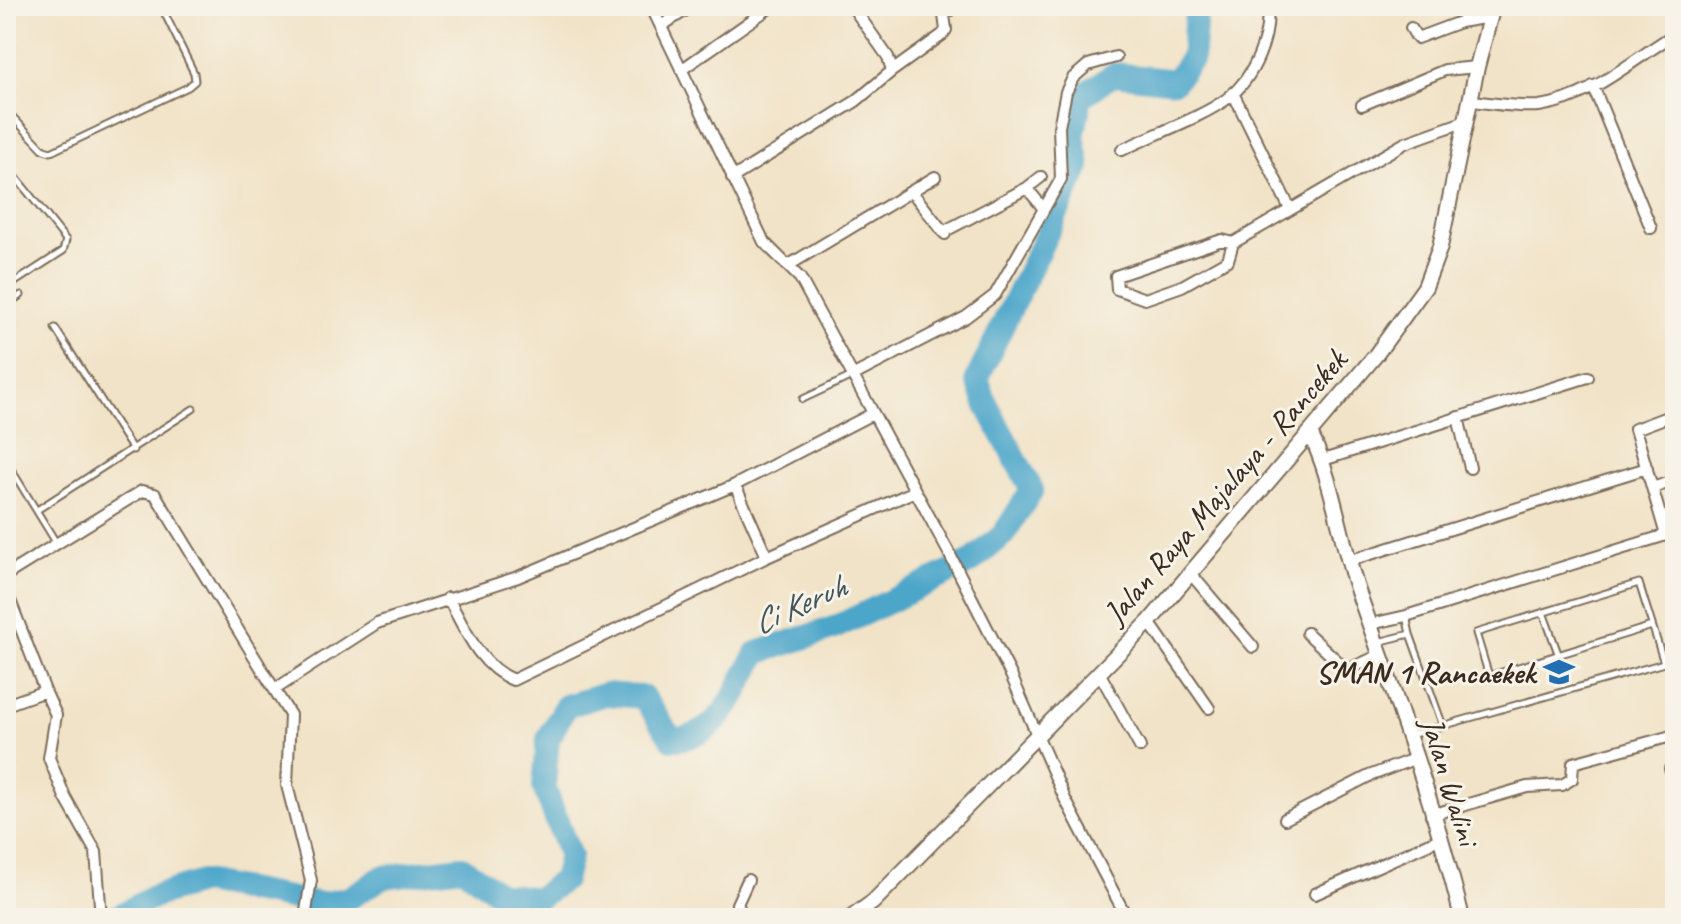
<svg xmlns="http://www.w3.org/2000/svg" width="1681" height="924" font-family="Caveat,sans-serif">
<rect width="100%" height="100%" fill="#f7f3e8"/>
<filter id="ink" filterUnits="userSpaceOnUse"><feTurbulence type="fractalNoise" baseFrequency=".0125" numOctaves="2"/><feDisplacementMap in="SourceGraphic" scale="16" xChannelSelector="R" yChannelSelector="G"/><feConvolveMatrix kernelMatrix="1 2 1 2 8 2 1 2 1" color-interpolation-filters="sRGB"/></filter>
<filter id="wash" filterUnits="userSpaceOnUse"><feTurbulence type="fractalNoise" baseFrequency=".006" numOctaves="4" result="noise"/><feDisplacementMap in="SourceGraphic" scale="32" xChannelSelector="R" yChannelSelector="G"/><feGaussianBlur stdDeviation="1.8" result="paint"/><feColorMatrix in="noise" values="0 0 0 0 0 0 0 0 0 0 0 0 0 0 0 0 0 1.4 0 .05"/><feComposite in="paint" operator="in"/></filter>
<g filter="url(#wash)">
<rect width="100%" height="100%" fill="#f1e3c7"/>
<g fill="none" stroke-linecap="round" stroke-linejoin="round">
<path stroke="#4ca6ca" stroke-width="24" d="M 115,918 L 155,896 L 202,882 L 321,904 L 349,898 L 383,877 L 462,867 L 500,894 L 537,899 L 564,880 L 570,856 L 544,787 L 548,739 L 566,706 L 606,694 L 643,697 L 672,739 C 721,739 736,690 757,653 L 834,628 L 971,562 L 1003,535 L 1032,490 L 987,406 L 977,379 L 1079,167 L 1073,136 L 1081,97 L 1114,74 L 1175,81 L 1192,58 L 1197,6"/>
</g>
</g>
<g filter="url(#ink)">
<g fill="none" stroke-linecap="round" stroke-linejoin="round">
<defs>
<path id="service" d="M 6,110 L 44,150 L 51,152 L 188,87 L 195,81 L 194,73 L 161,6
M 6,165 L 66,240 L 63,251 L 6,288
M 6,305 L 21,295
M 55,328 L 133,450
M 803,399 L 852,376
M 6,461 L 57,544
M 37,510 L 193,409
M 1543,612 L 1559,656
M 1406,616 L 1410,634
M 1378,642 L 1410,634 L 1443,726
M 1664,663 L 1675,661
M 1410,735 L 1664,663 L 1639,583 L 1476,633 L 1489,676 L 1652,626"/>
<path id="minor" d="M 651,6 L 764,242 L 800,278 L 949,553 L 1011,675 L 1065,799 L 1127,918
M 661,26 L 692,6
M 1411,28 L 1417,38 L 1460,22 L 1490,17
M 681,70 L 772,6
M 892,71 L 942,35 L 946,30 L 944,15 L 957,6
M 1593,86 L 1651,228
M 1233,93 L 1289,207
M 1471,101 C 1493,103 1516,108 1539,106 C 1591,99 1632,60 1675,34
M 1362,105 L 1445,70 L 1477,67
M 1122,150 C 1152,135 1203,117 1228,98 C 1254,78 1271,37 1267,6
M 732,178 L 856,101 L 892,71 L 888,57 L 852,6
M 1027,188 L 1043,208
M 912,192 L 945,234
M 943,232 L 1027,188 L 1041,177
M 1233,243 L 1222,240 L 1116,276 L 1117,289 L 1145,299 L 1182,286 L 1228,260 L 1233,243 L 1405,143 L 1466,121
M 789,265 L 935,177
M 852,376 L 966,317 L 995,295 L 1061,179 L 1059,127 L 1066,92 L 1073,78 L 1088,65 L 1116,57
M 1458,417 L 1470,468
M 1323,460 L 1588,377
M 735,485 L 767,557
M 1653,488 L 1675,480
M 1661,518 L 1675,513
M 1348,561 L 1647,468
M 1191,574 L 1253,647
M 6,575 L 142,491 L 155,494 L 290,715 L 287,785 L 311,880 L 305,918
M 6,590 L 45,691 L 6,705
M 448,598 C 465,629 479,666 513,680 L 767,557 L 915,491
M 1149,622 L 1209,708
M 1371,624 L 1406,616 L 1666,535 L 1635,429 L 1675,414
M 1307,633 L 1347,670 L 1380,655
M 1100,674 L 1140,747
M 277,688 L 377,623 L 518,577 L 735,485 L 872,414
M 45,691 L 56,715 L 49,758 L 65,797 L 96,852 L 101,918
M 1670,769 L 1675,768
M 1431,815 L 1527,787 L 1562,785 L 1572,779 L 1573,763 L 1675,735
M 1285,819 L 1369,776 L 1414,759
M 1315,894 L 1439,839
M 744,918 L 737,904 L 748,880"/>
<path id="tertiary" d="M 1310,433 C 1335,485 1340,543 1360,597 C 1397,701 1436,810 1462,918"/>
<path id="secondary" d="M 851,918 L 873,902 L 1149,622 L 1375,356 L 1425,287 L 1440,247 L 1477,67 L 1493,6"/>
</defs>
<use href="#service" stroke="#7b6b59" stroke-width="9"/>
<use href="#minor" stroke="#7b6b59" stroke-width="14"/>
<use href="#tertiary" stroke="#7b6b59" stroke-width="18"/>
<use href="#secondary" stroke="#7b6b59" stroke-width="18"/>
<use href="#service" stroke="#fff" stroke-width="5"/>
<use href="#minor" stroke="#fff" stroke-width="10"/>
<use href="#tertiary" stroke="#fff" stroke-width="14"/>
<use href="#secondary" stroke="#fff" stroke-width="14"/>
</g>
</g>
<defs>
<symbol id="school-bare" viewBox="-9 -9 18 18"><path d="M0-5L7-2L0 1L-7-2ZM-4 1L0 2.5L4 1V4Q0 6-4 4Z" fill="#1f6fb2" stroke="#f7f3e8" stroke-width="2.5" paint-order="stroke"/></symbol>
</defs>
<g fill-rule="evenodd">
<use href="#school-bare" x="1537" y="650" width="44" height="44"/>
</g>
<g text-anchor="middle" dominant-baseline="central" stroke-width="6" stroke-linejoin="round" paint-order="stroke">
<g font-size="32" fill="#3b2a1e" stroke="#f7f3e8">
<text transform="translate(1225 487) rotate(-49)">Jalan Raya Majalaya - Rancekek</text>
<text transform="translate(1450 781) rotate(73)">Jalan Walini</text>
</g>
<g font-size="32" font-weight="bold" fill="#3b2a1e" stroke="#f7f3e8" text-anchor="end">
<text x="1535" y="672">SMAN 1 Rancaekek</text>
</g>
<g font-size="34" font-style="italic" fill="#41555a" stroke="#f7f3e8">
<text transform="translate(799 604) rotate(-24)">Ci Keruh</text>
</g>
</g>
<rect width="1681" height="924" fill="none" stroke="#f7f3e8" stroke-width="32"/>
</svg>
